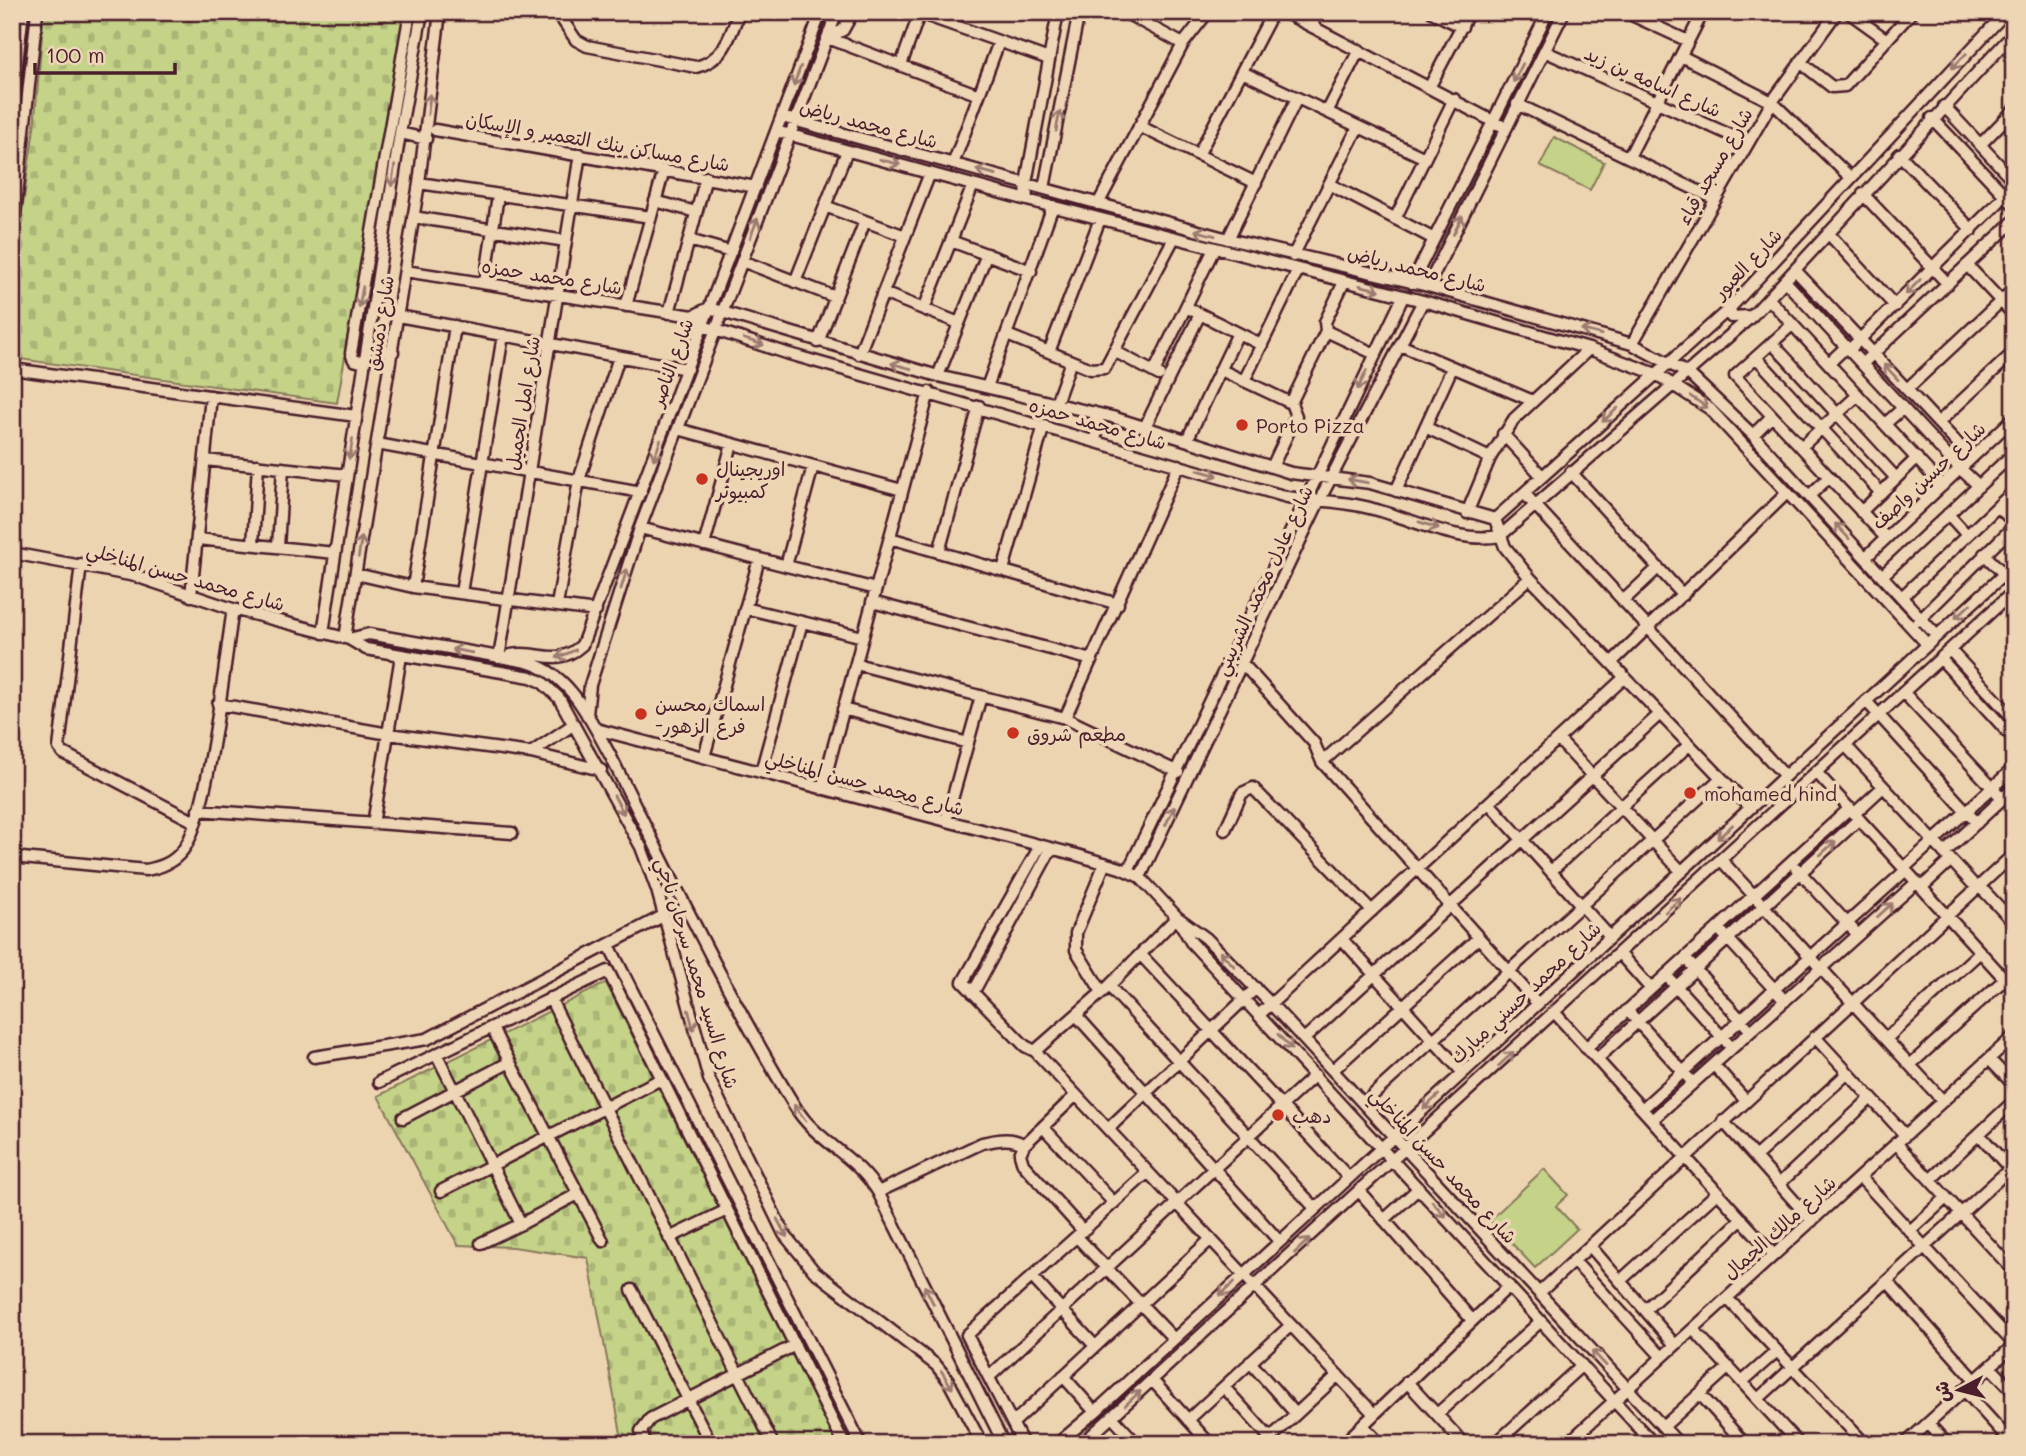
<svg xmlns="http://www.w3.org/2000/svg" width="2026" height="1456" font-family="Mali,'Playpen Sans Arabic',sans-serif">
<defs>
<pattern id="cemetery-stones" width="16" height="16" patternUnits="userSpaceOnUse" patternTransform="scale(1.75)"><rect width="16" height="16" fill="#c4d388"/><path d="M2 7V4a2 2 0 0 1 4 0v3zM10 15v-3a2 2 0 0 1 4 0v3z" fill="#aab576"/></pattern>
</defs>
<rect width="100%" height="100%" fill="#edd4b1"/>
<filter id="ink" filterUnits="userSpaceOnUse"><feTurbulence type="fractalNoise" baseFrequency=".0143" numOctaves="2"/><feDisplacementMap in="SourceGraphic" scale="14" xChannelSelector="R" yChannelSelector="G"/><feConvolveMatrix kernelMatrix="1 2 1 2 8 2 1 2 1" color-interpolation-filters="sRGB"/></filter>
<g filter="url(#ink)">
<path fill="#c4d388" stroke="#87795a" stroke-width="2" d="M 1554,137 L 1604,162 L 1590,190 L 1540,166 Z
M 1544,1169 L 1568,1195 L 1556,1206 L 1577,1229 L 1535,1268 L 1490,1220 Z"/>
<path fill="url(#cemetery-stones)" stroke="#87795a" stroke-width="2" d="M 44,12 L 405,12 L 337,403 L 12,358 L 12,281 L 34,128 Z
M 606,983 L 837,1444 L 623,1444 L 588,1258 L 513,1247 L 458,1245 L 378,1096 Z"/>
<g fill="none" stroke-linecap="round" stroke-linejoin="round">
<defs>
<path id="minor" d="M 557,12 L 576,40 L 587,46 L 696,67 C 724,60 730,37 739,12
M 1124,12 L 1183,44
M 1284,12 L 1506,128
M 1312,12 L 1314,27
M 1432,12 L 1462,27
M 1625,12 L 1688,41
M 1848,12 L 1887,40
M 919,13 L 1049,59
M 828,38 L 979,95
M 828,38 L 843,30 L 853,12
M 1544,51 L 1748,143
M 1681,56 L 1772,102 L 1851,178
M 1800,62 L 1832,87 L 1845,86 L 1912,12
M 901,65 L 920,12
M 1242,72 L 1425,158
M 1430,86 L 1469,12
M 1517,104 L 1715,199
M 1944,106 L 2014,181
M 1327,112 L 1359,50
M 782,117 L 1228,239 L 1428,286 L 1632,344 L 1689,374 L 1753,435 L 1937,636
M 1932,118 L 2014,205
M 1139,126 L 1256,183
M 435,130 L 756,187
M 776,131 L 1027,200 L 1423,301 L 1589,349 L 1656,374 L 1710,409 L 1927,644
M 400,133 L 426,139
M 1980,145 L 2014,110
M 1899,154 L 1972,230
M 1198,155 L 1273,12
M 1629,157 L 1703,12
M 953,164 L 999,42
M 419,183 L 651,217
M 1329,184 L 1434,239
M 1044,188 L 1079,12
M 1863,194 L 1948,284
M 1027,200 L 1026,183 L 1058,12
M 655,201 L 696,212
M 1098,204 L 1183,44 L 1208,12
M 825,206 L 905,236
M 413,217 L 566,241
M 1395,219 L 1454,99
M 1828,233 L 1895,306
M 1228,239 L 1297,98
M 689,240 L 731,252
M 12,241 L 37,12
M 951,241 L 1031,271
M 1293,256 L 1358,127
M 742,261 L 835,297
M 1967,265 L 2014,315
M 1795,270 L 1971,458
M 405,271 L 693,316 L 700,325 L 786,353 L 1287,497 C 1316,501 1345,501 1373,509 C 1414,519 1458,544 1500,536 L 1752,316 L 2014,33
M 1785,281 L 1952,461 L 1979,486
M 795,282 L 847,151
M 485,283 L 498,195
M 1412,283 L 1548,12
M 1428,286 L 1564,12
M 883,293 L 959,323
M 1769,299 L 1942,486
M 626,306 L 664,170
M 1186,307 L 1262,345
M 1730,308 L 1731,317 L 1751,316
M 924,309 L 973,185
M 669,313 L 706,177
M 398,316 L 687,369
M 693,316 L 709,308 L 938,376 L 1112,417 L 1291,473 L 1370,483 L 1495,519
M 1793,324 L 1735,376 L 1886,538
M 1326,331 L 1375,354
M 1007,335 L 1091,369 L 1105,368 L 1174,238
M 818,342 L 865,221
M 1772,343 L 1896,478
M 1632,344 L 1772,102 L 1837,12
M 1400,345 L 1533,401
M 367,347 L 393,352
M 1849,350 L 2014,187
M 1049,352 L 1100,219
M 1116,352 L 1159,375
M 859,354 L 930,173
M 1756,357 L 1881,493
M 364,363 L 354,360 L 351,353 L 410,12
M 1829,363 L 1846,347
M 1862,364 L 2014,221
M 12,369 L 356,416
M 1221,370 L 1291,403 L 1296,416 L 1272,467
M 1154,372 L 1214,249
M 938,376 L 987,254
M 1244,381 L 1298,270
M 987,387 L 1053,206
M 1907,389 L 2014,289
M 1056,403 L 1071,361
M 1291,403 L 1326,331 L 1325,322 L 1344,282
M 1093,412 L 1100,426 L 1094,440
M 1938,423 L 2014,352
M 1885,424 L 1903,408
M 1145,427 L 1200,314
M 1425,427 L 1490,458
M 678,429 L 902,490
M 1503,434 L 1542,476
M 1753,435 L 1772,416
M 1187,440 L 1238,333
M 377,444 L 641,492
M 1801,447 L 1858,395
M 205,460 L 347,475
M 1571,472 L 1683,595
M 1396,491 L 1452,368
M 1524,493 L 1785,776
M 1809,496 L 1829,477
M 1998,506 L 2014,523
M 1861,512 L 1917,458
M 1467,513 L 1490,458 L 1514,419 L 1589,349
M 1948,514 L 1967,535
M 1495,519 L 1730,308 L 2006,12
M 1495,519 L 1505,547 L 1530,578 L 1750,808
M 640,528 L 876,589
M 890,538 L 1118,604
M 197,539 L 335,553
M 253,544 L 258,465
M 704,545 L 732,444
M 278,547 L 283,468
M 939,552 L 979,406
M 12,553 L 135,576 L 233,609 L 349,639 L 366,649 L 531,677 L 542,682 L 559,698 L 641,847 L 657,890 L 709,1079 L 784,1234 L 814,1271 L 936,1365 L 948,1380 L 982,1444
M 1984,554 L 2004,574
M 1866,557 L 2014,418
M 81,564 L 59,748 L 63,753 L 195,822
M 786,566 L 813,466
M 1003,570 L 1044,425
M 356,574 L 413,587 L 596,611
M 1883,575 L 2014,453
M 413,587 L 455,326
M 461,593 L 503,335
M 191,596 L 211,396
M 1903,596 L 2014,491
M 1623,601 L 1658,568
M 872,602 L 1092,660
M 557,605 L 579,480 L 619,357
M 745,608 L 863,637
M 1918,621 L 2014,526
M 323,633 L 400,133 L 422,12
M 345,638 L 419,183 L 440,12
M 349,639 L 369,634 L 522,661 C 569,670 590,719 611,757 C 670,874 726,993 794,1105 C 815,1141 856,1155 878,1192 L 1004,1444
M 1950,650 L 2014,719
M 511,655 C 540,649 555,669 582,645 L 821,12
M 499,658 L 580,154
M 1941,659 L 2014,739
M 1611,663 L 1787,493
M 856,664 L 1065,718 L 1178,772
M 1243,664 L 1314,743 L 1322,762 L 1538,1004
M 1904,693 L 2002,798
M 1866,701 L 1977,823
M 218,704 L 389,734 L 531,753 L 601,770
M 843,709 L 968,743
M 587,715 L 590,685 L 640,528 L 837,12
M 1065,718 L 1179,465
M 596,729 L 1077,855 L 1120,868 L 1140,877 L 1177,917 L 1206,938 L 1271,1004 L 1679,1444
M 1558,739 L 1682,872
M 1847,747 L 1972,883 L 1985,892 L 2014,923
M 531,753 L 574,724
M 704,757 L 759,559
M 1322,762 L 1530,578
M 761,772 L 802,622
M 1817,773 L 2014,989
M 822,789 L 929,392
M 1489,803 L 1610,937
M 198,810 L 512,833
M 1855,813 L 1883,787
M 946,821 L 981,696
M 373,824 L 401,656
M 1225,830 L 1242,793 L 1253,788 L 1372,911
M 1040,846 L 963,982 L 1025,1046 L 1035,1051 L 1374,1414
M 1944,853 L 2014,788
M 12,857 L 146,870 C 161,867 173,863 183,850 C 209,817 225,658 233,609
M 1722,861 L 1943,1101
M 1796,868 L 1858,935
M 1904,868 L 2014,768
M 1128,871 L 1403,297
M 1551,871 L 1689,745
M 1140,877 L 1319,501 L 1423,301
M 1922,887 L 1951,860
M 1177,917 L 1191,942 L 1654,1444
M 1718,928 L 1785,1001
M 1342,939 L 1463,1073
M 609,945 L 861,1444
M 1620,954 L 1651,989
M 1141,955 L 1349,1178
M 1685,958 L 1751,1031
M 1666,975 L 1732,1048
M 1109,986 L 1315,1208
M 1102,992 L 1076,950 L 1076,933 L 1105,863
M 973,993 L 1051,849
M 550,998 L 773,1444
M 1627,1010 L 1693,1083
M 1555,1013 L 1774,1255
M 1260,1014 L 1625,677
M 1076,1015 L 1279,1241
M 492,1028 L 603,1241
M 1815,1037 L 1905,1135
M 1304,1039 L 1660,714
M 1886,1039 L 1980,952
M 1586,1048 L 1850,808
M 1035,1051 L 1109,986 L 1177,917
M 437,1055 L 521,1224 L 578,1194
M 314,1057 L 427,1039 L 663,916
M 1597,1059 L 1859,819
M 1989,1059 L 2014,1085
M 1714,1065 L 1746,1101
M 1910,1065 L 2005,979
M 1333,1070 L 1478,938
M 379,1082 L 608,971 L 844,1444
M 1076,1095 L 1024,1145 L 1020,1154 L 1023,1164 L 1083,1231
M 1364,1103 L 1721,778
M 1642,1109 L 1906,870
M 403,1118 L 510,1062
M 1652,1120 L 1917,882
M 1723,1121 L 1812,1221
M 1043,1127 L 1114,1203
M 1108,1129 L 1256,988
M 1979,1134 L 2010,1169
M 1896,1143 L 2014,1271
M 1755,1157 L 1848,1073
M 1860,1177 L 2014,1344
M 1930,1180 L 2014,1101
M 1779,1184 L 1871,1098
M 441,1191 L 661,1079
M 878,1192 L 982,1143 C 996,1140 1012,1136 1024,1145
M 1360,1192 L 1472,1320
M 1384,1220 L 1419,1188
M 1910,1231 L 1946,1198
M 1077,1237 L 1174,1339
M 669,1238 L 727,1210
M 481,1243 L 521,1224
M 1590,1246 L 1675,1345
M 1574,1261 L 1662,1357
M 1032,1277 L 1095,1346
M 1620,1281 L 1718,1192
M 1887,1281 L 1975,1380
M 632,1290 L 711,1444
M 1539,1293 L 2014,854
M 1727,1298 L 1865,1444
M 1645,1310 L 1742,1219
M 1693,1329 L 1799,1444
M 1250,1362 L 1296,1414
M 1990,1367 L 2014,1392
M 1063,1376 L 1095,1412
M 989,1377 L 1315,1075
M 1152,1380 L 1210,1444
M 1407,1382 L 1464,1444
M 1742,1382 L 1777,1351
M 1224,1387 L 1270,1438
M 1964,1390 L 2013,1444
M 1700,1394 L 1745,1444
M 1758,1399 L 2014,1165
M 1437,1414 L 1541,1321
M 1112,1417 L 1137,1444
M 1188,1420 L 1291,1325
M 1013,1423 L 1211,1239
M 1928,1423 L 1947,1444
M 1362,1425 L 1380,1444
M 1663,1427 L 1729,1367
M 1581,1431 L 1592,1444
M 645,1444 L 641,1431 L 650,1419 L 795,1345
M 1023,1444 L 967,1335 L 1148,1172
M 1057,1444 L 1095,1412 L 2014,565
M 1082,1444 L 2014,591
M 1264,1444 L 1338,1375
M 1343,1444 L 1509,1286
M 1495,1444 L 1582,1365
M 1567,1444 L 2014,1036
M 1905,1444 L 2014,1345"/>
<path id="major" d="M 12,95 L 22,12"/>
</defs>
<use href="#minor" stroke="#4a1f2b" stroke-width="15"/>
<use href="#major" stroke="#4a1f2b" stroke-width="18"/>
<use href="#minor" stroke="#edd5b5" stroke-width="10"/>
<use href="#major" stroke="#edd5b5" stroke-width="12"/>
</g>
<defs><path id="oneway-shaft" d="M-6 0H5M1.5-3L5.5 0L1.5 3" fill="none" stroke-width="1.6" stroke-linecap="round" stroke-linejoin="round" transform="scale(1.75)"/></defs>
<g stroke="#9c7a70">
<use href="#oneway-shaft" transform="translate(1959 61) rotate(134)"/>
<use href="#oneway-shaft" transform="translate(1518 73) rotate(117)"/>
<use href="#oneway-shaft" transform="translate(797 76) rotate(111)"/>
<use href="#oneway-shaft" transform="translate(429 104) rotate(-84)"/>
<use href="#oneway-shaft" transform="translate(1058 121) rotate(-79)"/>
<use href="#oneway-shaft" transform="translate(890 162) rotate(15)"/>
<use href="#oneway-shaft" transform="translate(986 172) rotate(-165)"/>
<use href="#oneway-shaft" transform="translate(393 176) rotate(99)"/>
<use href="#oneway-shaft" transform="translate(1458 225) rotate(-64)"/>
<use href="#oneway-shaft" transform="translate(754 228) rotate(-69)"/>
<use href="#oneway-shaft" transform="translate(1205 233) rotate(-165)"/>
<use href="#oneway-shaft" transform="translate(1913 287) rotate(134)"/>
<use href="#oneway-shaft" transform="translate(1370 288) rotate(14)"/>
<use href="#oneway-shaft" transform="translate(361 297) rotate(100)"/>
<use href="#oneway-shaft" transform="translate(1591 332) rotate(-165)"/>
<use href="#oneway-shaft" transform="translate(754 342) rotate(18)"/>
<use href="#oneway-shaft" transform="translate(901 366) rotate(-165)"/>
<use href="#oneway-shaft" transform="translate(1891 372) rotate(-133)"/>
<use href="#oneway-shaft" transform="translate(1362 380) rotate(116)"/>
<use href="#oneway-shaft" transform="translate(1699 402) rotate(34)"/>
<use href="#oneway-shaft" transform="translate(1610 415) rotate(138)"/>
<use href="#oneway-shaft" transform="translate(351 449) rotate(99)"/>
<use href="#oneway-shaft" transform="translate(657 450) rotate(110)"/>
<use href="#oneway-shaft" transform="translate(1208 473) rotate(16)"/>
<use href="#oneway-shaft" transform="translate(1358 481) rotate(-170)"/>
<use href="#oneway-shaft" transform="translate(1429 525) rotate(17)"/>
<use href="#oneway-shaft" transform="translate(1842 531) rotate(-133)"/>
<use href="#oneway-shaft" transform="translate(360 547) rotate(-81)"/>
<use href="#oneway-shaft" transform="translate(624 579) rotate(-73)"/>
<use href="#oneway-shaft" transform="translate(1963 611) rotate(137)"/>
<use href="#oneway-shaft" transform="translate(462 651) rotate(-170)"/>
<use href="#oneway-shaft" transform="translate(566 654) rotate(157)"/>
<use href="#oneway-shaft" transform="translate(619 805) rotate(62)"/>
<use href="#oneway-shaft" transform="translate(1170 816) rotate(-64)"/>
<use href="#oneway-shaft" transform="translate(1725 832) rotate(137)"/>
<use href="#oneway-shaft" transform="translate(1828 848) rotate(-42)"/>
<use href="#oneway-shaft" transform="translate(1673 905) rotate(-43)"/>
<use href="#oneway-shaft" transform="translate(1885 910) rotate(-42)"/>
<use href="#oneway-shaft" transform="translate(1227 959) rotate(-135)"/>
<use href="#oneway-shaft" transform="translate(691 1020) rotate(75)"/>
<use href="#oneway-shaft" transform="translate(1285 1042) rotate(47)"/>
<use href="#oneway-shaft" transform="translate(1506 1059) rotate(-43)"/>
<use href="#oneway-shaft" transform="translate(1431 1102) rotate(137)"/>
<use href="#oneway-shaft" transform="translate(800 1113) rotate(-126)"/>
<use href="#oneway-shaft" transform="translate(1439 1209) rotate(47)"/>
<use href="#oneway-shaft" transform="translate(782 1228) rotate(62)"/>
<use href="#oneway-shaft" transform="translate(1302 1246) rotate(-43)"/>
<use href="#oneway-shaft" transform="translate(1227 1289) rotate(137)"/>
<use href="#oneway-shaft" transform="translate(929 1295) rotate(-117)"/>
<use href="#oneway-shaft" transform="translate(1599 1358) rotate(-133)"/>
<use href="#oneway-shaft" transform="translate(947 1380) rotate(58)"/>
<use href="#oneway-shaft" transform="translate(1133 1398) rotate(-43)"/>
</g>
</g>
<g fill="#c8321e" stroke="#edd5b5" stroke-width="2.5">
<circle cx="1242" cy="425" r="7"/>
<circle cx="702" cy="479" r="7"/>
<circle cx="641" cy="714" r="7"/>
<circle cx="1013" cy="733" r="7"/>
<circle cx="1690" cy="793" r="7"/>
<circle cx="1278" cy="1115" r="7"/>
</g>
<g text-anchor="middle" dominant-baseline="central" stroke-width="7" stroke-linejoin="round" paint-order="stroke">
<g font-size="19" fill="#4a1f2b" stroke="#edd5b5">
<text transform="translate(1653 81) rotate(24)">شارع اسامه بن زيد</text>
<text transform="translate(869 123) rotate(15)">شارع محمد رياض</text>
<text transform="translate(598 141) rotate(10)">شارع مساكن بنك التعمير و الإسكان</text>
<text transform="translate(1714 166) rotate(-60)">شارع مسجد قباء</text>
<text transform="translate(1747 263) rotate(-46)">شارع العبور</text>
<text transform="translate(1417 268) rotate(14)">شارع محمد رياض</text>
<text transform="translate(552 276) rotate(9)">شارع محمد حمزه</text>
<text transform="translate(379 323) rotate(-81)">شارع دمشق</text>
<text transform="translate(671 362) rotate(-70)">شارع الناصر</text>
<text transform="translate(522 403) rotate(-81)">شارع امل الجميل</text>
<text transform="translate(1098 423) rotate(16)">شارع محمد حمزه</text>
<text transform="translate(1928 475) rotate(-43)">شارع حسين واصف</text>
<text transform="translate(186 576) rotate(16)">شارع محمد حسن المناخلي</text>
<text transform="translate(1263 580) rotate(-65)">شارع عادل محمد الشربيني</text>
<text transform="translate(865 782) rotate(15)">شارع محمد حسن المناخلي</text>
<text transform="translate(698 973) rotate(73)">شارع السيد محمد سرحان ناجي</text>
<text transform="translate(1525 992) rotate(-43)">شارع محمد حسني مبارك</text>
<text transform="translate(1444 1165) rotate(47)">شارع محمد حسن المناخلي</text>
<text transform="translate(1779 1227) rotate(-42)">شارع مالك الجمال</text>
</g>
<g font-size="19" fill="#4a1f2b" stroke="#edd5b5" text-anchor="start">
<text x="1256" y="425">Porto Pizza</text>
<text x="716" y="468">اوريجينال<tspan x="716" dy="22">كمبيوتر</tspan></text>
<text x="655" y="703">اسماك محسن<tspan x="655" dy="22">-فرع الزهور</tspan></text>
<text x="1027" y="733">مطعم شروق</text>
<text x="1704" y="793">mohamed hind</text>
<text x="1292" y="1115">دهب</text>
</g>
</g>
<rect width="2026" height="1456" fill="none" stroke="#edd5b5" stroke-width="42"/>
<rect x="21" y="21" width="1984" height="1414" fill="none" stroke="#4a1f2b" stroke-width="2.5" filter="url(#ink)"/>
<g transform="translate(1959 1390) rotate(263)" stroke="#edd5b5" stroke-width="5" paint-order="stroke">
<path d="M0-5L12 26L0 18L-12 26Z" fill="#4a1f2b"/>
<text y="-10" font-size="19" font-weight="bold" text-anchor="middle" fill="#4a1f2b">ش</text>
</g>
<path d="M35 63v10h140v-10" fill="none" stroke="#4a1f2b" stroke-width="3.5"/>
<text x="46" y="63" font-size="21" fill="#4a1f2b" stroke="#edd5b5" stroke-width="5" paint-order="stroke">100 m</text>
</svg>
